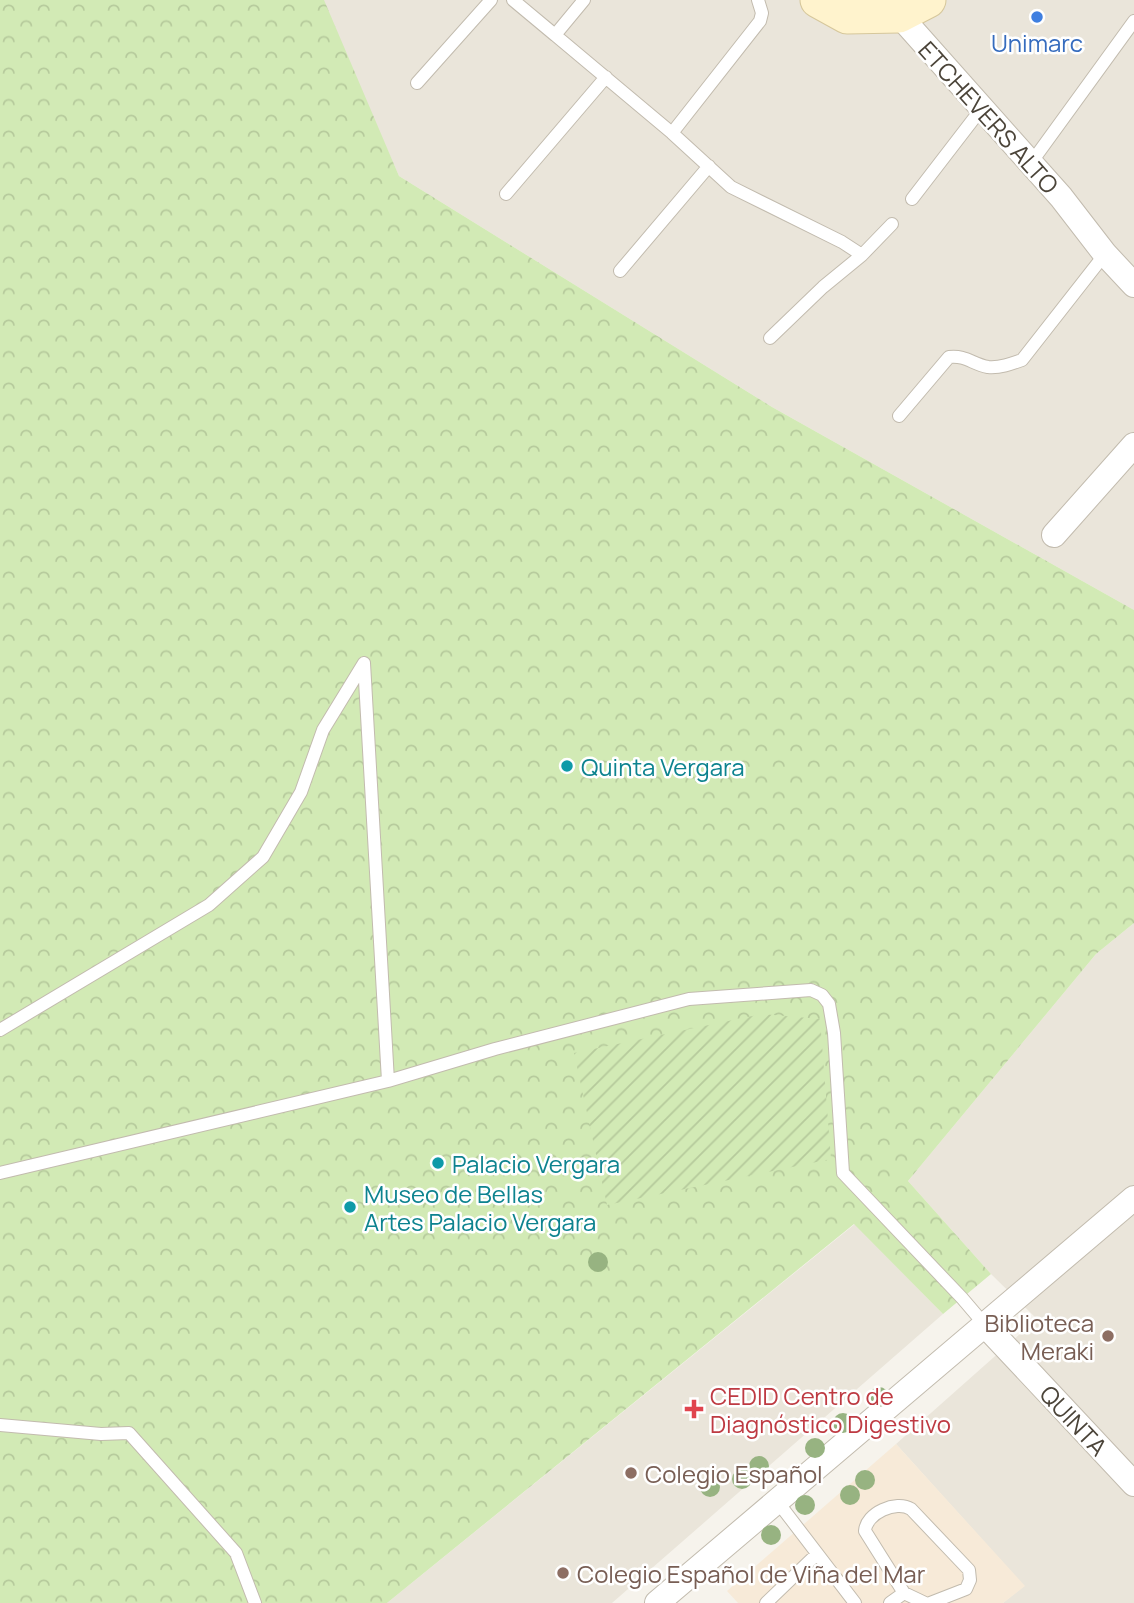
<svg xmlns="http://www.w3.org/2000/svg" width="1134" height="1603" font-family="Manrope,sans-serif">
<defs>
<pattern id="park-crowns" width="20" height="18" patternUnits="userSpaceOnUse" patternTransform="scale(1.75)"><rect width="20" height="18" fill="#d2eab5"/><path d="M2 6a3 3 0 1 1 6 0M12 15a3 3 0 1 1 6 0" fill="none" stroke="#b6ca9c"/></pattern>
<pattern id="garden-furrows" width="10" height="10" patternUnits="userSpaceOnUse" patternTransform="scale(1.75)"><rect width="10" height="10" fill="#d2eab5"/><path d="M-1 1l2-2M0 10L10 0M9 11l2-2" fill="none" stroke="#b6ca9c"/></pattern>
</defs>
<rect width="100%" height="100%" fill="#f6f3ec"/>
<path fill="#eae5da" d="M 321,0 L 1134,0 L 1134,610 L 772,407 L 399,176 Z
M 1134,923 L 1134,1603 L 1003,1603 L 1024,1586 L 896,1444 L 1037,1319 L 991,1274 L 908,1181 L 1096,954 Z
M 855,1224 L 943,1314 L 612,1603 L 387,1603 Z"/>
<path fill="#f7ead8" d="M 896,1444 L 1025,1586 L 1003,1603 L 738,1603 L 727,1591 Z"/>
<path fill="url(#park-crowns)" d="M 0,0 L 324,0 L 399,176 L 772,407 L 1134,610 L 1134,923 L 1096,954 L 908,1181 L 991,1274 L 943,1314 L 854,1224 L 387,1603 L 0,1603 Z"/>
<path fill="url(#garden-furrows)" d="M 762,1014 L 820,1019 L 831,1159 L 607,1205 L 574,1053 Z"/>
<g fill="none" stroke-linecap="round" stroke-linejoin="round">
<defs>
<path id="lane" d="M 513,0 L 555,35 L 584,0
M 555,35 L 672,133 L 731,187 L 842,242 L 862,255 L 823,287 L 770,338
M 417,83 L 491,0
M 672,133 L 760,21 L 762,13 L 758,0
M 1031,163 L 1134,21
M 506,194 L 606,77
M 912,199 L 982,108
M 862,255 L 892,224
M 620,271 L 709,166
M 899,416 L 949,357 C 966,355 972,364 988,367 C 1000,368 1011,364 1022,360 L 1105,254
M 364,663 L 388,1081
M 0,1030 L 209,905 L 263,857 L 301,792 L 323,730 L 364,663
M 0,1173 L 388,1081 L 495,1049 L 689,999 L 811,990 L 822,995 L 829,1004 L 834,1033 L 843,1173 L 962,1298 L 985,1325
M 0,1425 L 101,1434 L 129,1433 L 236,1553 L 255,1603
M 777,1501 L 855,1603
M 766,1603 L 817,1554
M 890,1603 L 904,1593
M 925,1603 L 904,1593 L 865,1531 C 866,1513 896,1500 911,1509 L 969,1570 L 970,1580 L 966,1589 L 930,1603"/>
<path id="street" d="M 899,15 L 1061,197 L 1105,254 L 1134,285
M 1054,535 L 1134,445
M 985,1325 L 1134,1484
M 657,1603 L 1134,1198"/>
<path id="secondary" d="M 818,0 L 847,16 L 899,15 L 928,0"/>
</defs>
<use href="#lane" stroke="#c2bbae" stroke-width="14"/>
<use href="#street" stroke="#c2bbae" stroke-width="26"/>
<use href="#secondary" stroke="#d6c79b" stroke-width="37"/>
<use href="#lane" stroke="#fff" stroke-width="12"/>
<use href="#street" stroke="#fff" stroke-width="24"/>
<use href="#secondary" stroke="#fff3cd" stroke-width="35"/>
</g>
<g fill="#97b381">
<circle cx="598" cy="1262" r="10"/>
<circle cx="879" cy="1397" r="10"/>
<circle cx="843" cy="1423" r="10"/>
<circle cx="815" cy="1448" r="10"/>
<circle cx="759" cy="1466" r="10"/>
<circle cx="742" cy="1479" r="10"/>
<circle cx="865" cy="1480" r="10"/>
<circle cx="710" cy="1487" r="10"/>
<circle cx="850" cy="1495" r="10"/>
<circle cx="805" cy="1505" r="10"/>
<circle cx="771" cy="1535" r="10"/>
</g>
<circle fill="#3f7fe0" stroke="#fff" stroke-width="2.5" cx="1037" cy="17" r="7"/>
<g fill="#0f9aa8" stroke="#fff" stroke-width="2.5">
<circle cx="567" cy="766" r="7"/>
<circle cx="438" cy="1163" r="7"/>
<circle cx="350" cy="1207" r="7"/>
</g>
<g fill="#8d6e63" stroke="#fff" stroke-width="2.5">
<circle cx="1108" cy="1336" r="7"/>
<circle cx="631" cy="1473" r="7"/>
<circle cx="563" cy="1573" r="7"/>
</g>
<path fill="#e0444e" stroke="#fff" stroke-width="2.5" d="M690.5 1398.5h7v7h7v7h-7v7h-7v-7h-7v-7h7z"/>
<g text-anchor="middle" dominant-baseline="central" stroke-width="5" stroke-linejoin="round" paint-order="stroke">
<g font-size="24" fill="#366cbe" stroke="#fff">
<text x="1037" y="42">Unimarc</text>
</g>
<g font-size="24" fill="#4b4439" stroke="#fff">
<text transform="translate(989 117) rotate(48)">ETCHEVERS ALTO</text>
<text transform="translate(1074 1420) rotate(47)">QUINTA</text>
</g>
<g font-size="24" fill="#0d838f" stroke="#fff" text-anchor="start">
<text x="581" y="766">Quinta Vergara</text>
<text x="452" y="1163">Palacio Vergara</text>
<text x="364" y="1193">Museo de Bellas<tspan x="364" dy="28">Artes Palacio Vergara</tspan></text>
</g>
<g font-size="24" fill="#785e54" stroke="#fff" text-anchor="start">
<text x="1094" y="1322" text-anchor="end">Biblioteca<tspan x="1094" dy="28">Meraki</tspan></text>
<text x="645" y="1473">Colegio Español</text>
<text x="577" y="1573">Colegio Español de Viña del Mar</text>
</g>
<g font-size="24" fill="#be3a42" stroke="#fff" text-anchor="start">
<text x="710" y="1395">CEDID Centro de<tspan x="710" dy="28">Diagnóstico Digestivo</tspan></text>
</g>
</g>
</svg>
